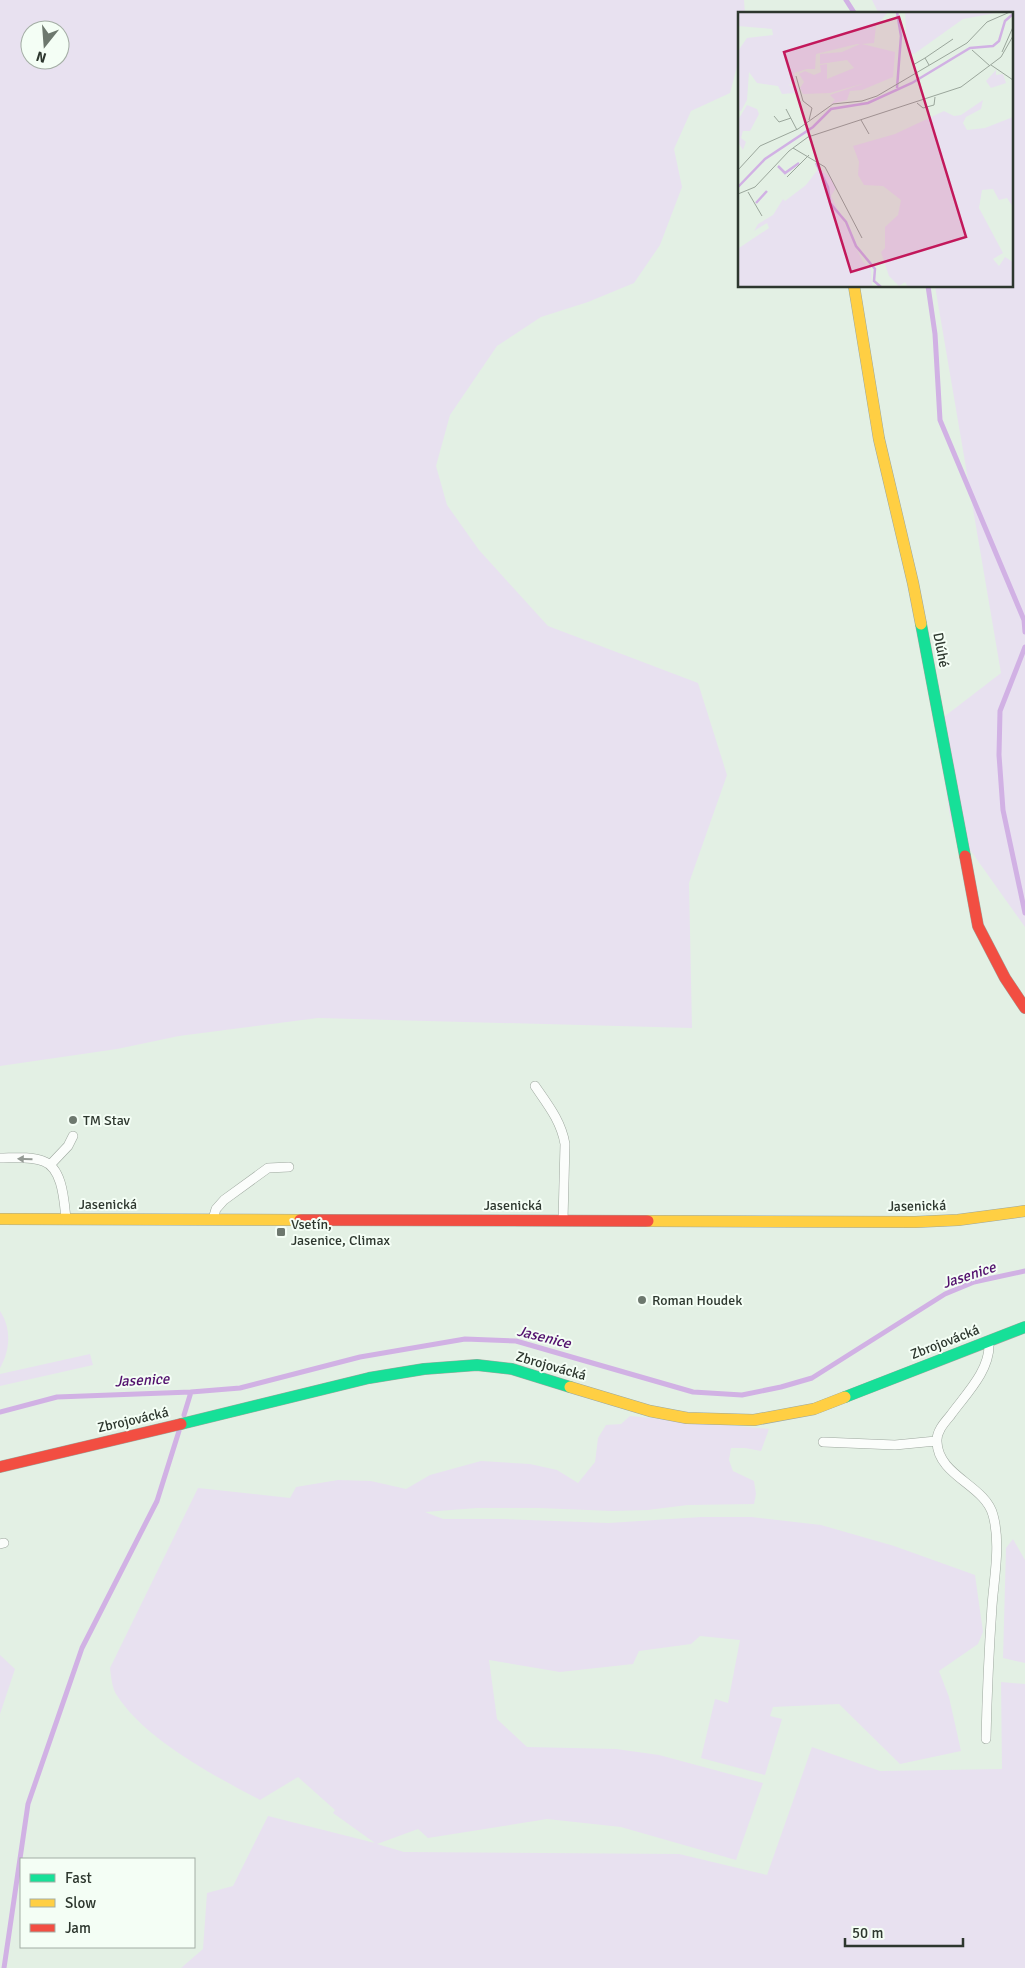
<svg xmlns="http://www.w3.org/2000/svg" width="1025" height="1968" font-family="Signika,sans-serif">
<rect width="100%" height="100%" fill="#e3f0e4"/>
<path fill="#e8e1f0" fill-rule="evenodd" d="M 0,0 L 744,0 L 745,14 L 739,14 L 739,59 L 730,93 L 691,111 L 674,149 L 682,187 L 660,245 L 634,283 L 588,302 L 541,317 L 497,346 L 450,415 L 436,466 L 447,505 L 479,550 L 548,626 L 698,683 L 727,775 L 689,883 L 692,1028 L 318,1018 L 179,1036 L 117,1049 L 0,1066 ZM 30,30 L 60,30 L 60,60 L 30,60 Z
M 872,0 L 1025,0 L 1025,927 L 951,823 L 936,723 L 1001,673 L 935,286 L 1011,286 L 1011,14 L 879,14 Z
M 0,1311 C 12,1329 10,1351 0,1368 Z
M 90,1354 L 93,1365 L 0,1386 L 0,1374 Z
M 630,1416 L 769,1429 L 761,1451 L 745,1448 L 731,1448 L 729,1460 L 733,1471 L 754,1481 L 756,1494 L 754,1504 L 688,1505 L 648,1510 L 612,1511 L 539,1508 L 477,1508 L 425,1512 L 443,1519 L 503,1519 L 609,1523 L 701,1517 L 752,1517 L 821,1525 L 894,1546 L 975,1575 L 983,1632 L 978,1644 L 939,1671 L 949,1697 L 961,1751 L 900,1764 L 839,1704 L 773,1707 L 770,1716 L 782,1719 L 765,1775 L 701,1758 L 715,1699 L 728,1703 L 740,1640 L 700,1636 L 691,1644 L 639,1651 L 633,1664 L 560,1672 L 489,1660 L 497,1719 L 527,1747 L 616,1749 L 659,1755 L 763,1783 L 736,1860 L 621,1827 L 547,1819 L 428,1838 L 418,1829 L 377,1844 L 404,1852 L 679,1854 L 767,1875 L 812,1747 L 880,1771 L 1002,1769 L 1001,1682 L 1025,1684 L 1025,1968 L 181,1968 L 203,1949 L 207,1893 L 233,1886 L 268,1816 L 375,1843 L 333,1813 L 335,1810 L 298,1777 L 260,1800 C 213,1775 144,1739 116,1694 C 112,1687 111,1676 110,1668 L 198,1488 L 290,1498 L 296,1487 L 338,1480 L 371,1481 L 406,1489 L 430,1475 L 481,1461 L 530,1464 L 557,1470 L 578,1483 L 595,1462 L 598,1438 L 606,1425 L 621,1424 Z
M 1013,1539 L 1025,1560 L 1025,1663 L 1003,1658 L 1006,1548 Z
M 0,1655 L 15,1669 L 0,1714 Z"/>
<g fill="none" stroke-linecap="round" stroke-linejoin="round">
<path stroke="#d1b1e4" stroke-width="5" d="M 846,0 L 855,14
M 928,286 L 935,334 L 940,420 L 1024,620 L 1025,632
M 1025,647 L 1000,711 L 999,755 L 1003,810 L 1025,913
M 0,1412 L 57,1397 L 191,1392 L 240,1388 L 360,1357 L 465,1339 L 516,1341 L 693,1392 L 742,1395 L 781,1387 L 812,1378 L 945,1294 L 974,1282 L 1025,1271
M 184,1415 L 191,1392
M 4,1968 L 28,1804 L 82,1648 L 157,1501 L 179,1431"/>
<defs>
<path id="lane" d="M 535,1086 C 548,1105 561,1121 565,1144 L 563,1220
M 0,1158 C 13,1158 30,1156 43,1161 C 63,1168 64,1201 66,1219
M 50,1165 L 68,1146 L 73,1136
M 213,1219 L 216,1209 L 224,1200 L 268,1168 L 289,1167
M 823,1442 L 895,1445 L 936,1441
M 0,1544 L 4,1543
M 986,1739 C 987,1695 989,1650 992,1606 C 994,1578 1001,1544 993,1515 C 985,1485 938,1476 937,1442 C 936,1432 944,1423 950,1416 C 965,1395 990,1371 989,1344"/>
<path id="fast" d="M 921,624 L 965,856
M 845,1397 L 1025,1327
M 181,1424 L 369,1378 L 424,1369 L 477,1365 L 512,1369 L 570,1387"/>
<path id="slow" d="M 854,286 L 879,439 L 913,583 L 921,624
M 0,1219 L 300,1220
M 648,1221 L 915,1222 L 958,1220 L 1025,1211
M 570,1387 L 650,1411 L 687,1418 L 754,1420 L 814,1409 L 845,1397"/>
<path id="jam" d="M 965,856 L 978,926 L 1005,978 L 1025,1008
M 300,1220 L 648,1221
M 0,1467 L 181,1424"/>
</defs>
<use href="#lane" stroke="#9da79e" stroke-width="10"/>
<use href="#fast" stroke="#9da79e" stroke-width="12"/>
<use href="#slow" stroke="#9da79e" stroke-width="12"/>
<use href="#jam" stroke="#9da79e" stroke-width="12"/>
<use href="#lane" stroke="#fbfdfb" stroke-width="9"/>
<use href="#fast" stroke="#16e098" stroke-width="11"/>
<use href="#slow" stroke="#ffcf43" stroke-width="11"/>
<use href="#jam" stroke="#f24e42" stroke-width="11"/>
</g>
<defs><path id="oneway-solid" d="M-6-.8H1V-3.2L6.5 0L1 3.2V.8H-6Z" transform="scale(1.25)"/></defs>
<use fill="#949a94" href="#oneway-solid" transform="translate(25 1159) rotate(-178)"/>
<g fill="#6d786e" stroke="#f4fef5" stroke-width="2">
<circle cx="73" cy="1120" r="5"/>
<rect x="276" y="1227" width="10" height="10" rx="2.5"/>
<circle cx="642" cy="1300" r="5"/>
</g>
<g text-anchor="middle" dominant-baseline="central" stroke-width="4" stroke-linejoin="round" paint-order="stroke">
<g font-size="14" fill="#2d372e" stroke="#f4fef5">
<text transform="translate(941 650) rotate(79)">Dlúhé</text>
<text x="108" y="1204">Jasenická</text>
<text x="513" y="1205">Jasenická</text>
<text transform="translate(917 1206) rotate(-1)">Jasenická</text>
<text transform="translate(945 1342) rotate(-21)">Zbrojovácká</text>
<text transform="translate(551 1366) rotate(16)">Zbrojovácká</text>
<text transform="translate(133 1420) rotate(-13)">Zbrojovácká</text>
</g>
<g font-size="14" fill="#2d372e" stroke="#f4fef5" text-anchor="start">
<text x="83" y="1120">TM Stav</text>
<text x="291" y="1224">Vsetín,<tspan x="291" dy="16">Jasenice, Climax</tspan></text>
<text x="652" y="1300">Roman Houdek</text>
</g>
<g font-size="15" font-style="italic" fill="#52106d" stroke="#f4fef5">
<text transform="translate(969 1275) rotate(-18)">Jasenice</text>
<text transform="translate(544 1337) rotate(14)">Jasenice</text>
<text transform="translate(142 1380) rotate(-3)">Jasenice</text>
</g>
</g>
<g transform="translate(738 12)">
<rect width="275" height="275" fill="#e3f0e4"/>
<path d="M 0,0 L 150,0 L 138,14 L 136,31 L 124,32 L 157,40 L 155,65 L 124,78 L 112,79 L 109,88 L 93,92 L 97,88 L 92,83 L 127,71 L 92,81 L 65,82 L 62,76 L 66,70 L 61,62 L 67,59 L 76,63 L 83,60 L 82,53 L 89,52 L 89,67 L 116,56 L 109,48 L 82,52 L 82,42 L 104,40 L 122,32 L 119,32 L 78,42 L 77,57 L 69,57 L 56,61 L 58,71 L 50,73 L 59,74 L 62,88 L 57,81 L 44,82 L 40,74 L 19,71 L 11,60 L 9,88 L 3,99 L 0,98 L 0,39 L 9,26 L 35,23 L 34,17 L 0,14 ZM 167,0 L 263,0 L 225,7 L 176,42 L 169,39 ZM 258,58 L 258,63 L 265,62 L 268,71 L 253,76 L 248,69 ZM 245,88 L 243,97 L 228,105 L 225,111 L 229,118 L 247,116 L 275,105 L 275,195 L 269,186 L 261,188 L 255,177 L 244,178 L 241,196 L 265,241 L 255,247 L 261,254 L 267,245 L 275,250 L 275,275 L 170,275 L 167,270 L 161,274 L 151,264 L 143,240 L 147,236 L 147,215 L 160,203 L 163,188 L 145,174 L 126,173 L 120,163 L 121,150 L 115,134 L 157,122 L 206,99 L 216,104 L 223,103 ZM 9,93 L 19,97 L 21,102 L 12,119 L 5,119 L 3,126 L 8,130 L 5,138 L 0,130 L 0,108 ZM 81,156 L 93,166 L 98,176 L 93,184 L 125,250 L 133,257 L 134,275 L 0,275 L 1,236 L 31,216 L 29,211 L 16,219 L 20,212 L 35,203 L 45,187 L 47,189 L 68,173 Z" fill="#e8e1f0"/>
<path fill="none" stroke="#d1b1e4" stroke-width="2.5" d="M 159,76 L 163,24 L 159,0M 78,151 L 90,175 L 92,191 L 108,210 L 118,234 L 137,257 L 136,269 L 143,275M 40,154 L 47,161 L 61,151M 0,175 L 27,147 L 75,115 L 93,97 L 130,91 L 174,71 L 232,36 L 255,34 L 261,29 L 267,9 L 275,2M 18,191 L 29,179"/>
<path fill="none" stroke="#9aa69b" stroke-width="1" d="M 234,38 L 252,54M 264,40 L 275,15M 187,46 L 215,27M 175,53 L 187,46 L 191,53M 253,53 L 275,68M 58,64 L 65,89 L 74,96 L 71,108M 179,91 L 185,96 L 196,93 L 197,85M 48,97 L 59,118M 36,104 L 41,110 L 53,106M 123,108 L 131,122M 55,136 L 87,155 L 124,226M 0,158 L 22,134 L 60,117 L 95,92 L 124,89 L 139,84 L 229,31 L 249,10 L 272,0M 49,165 L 71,143M 10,180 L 24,204M 0,182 L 17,175 L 51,139 L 70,125 L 223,75 L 263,45 L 275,24"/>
<path fill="#c2185b" fill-opacity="0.15" stroke="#c2185b" stroke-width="2.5" d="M 161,5 L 228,225 L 113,260 L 46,40 Z"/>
<rect width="275" height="275" fill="none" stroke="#2d372e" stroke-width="2.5"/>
</g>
<rect x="20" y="1858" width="175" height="90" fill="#f4fef5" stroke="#a4aea5"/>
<rect x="30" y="1874" width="25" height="8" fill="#16e098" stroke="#a4aea5"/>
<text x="65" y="1883" font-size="15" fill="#2d372e">Fast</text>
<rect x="30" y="1899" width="25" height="8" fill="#ffcf43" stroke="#a4aea5"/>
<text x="65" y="1908" font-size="15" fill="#2d372e">Slow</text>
<rect x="30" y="1924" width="25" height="8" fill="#f24e42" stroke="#a4aea5"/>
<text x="65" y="1933" font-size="15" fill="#2d372e">Jam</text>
<g transform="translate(45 45) rotate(197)"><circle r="24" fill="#f4fef5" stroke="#a4aea5"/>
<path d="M0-4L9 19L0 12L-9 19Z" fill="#6d786e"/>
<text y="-8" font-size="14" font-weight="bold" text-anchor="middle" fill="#2d372e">N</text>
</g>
<path d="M845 1938v8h118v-8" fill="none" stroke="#2d372e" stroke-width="2.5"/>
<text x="852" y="1938" font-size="15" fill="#2d372e" stroke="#f4fef5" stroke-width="4" paint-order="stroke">50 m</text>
</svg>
